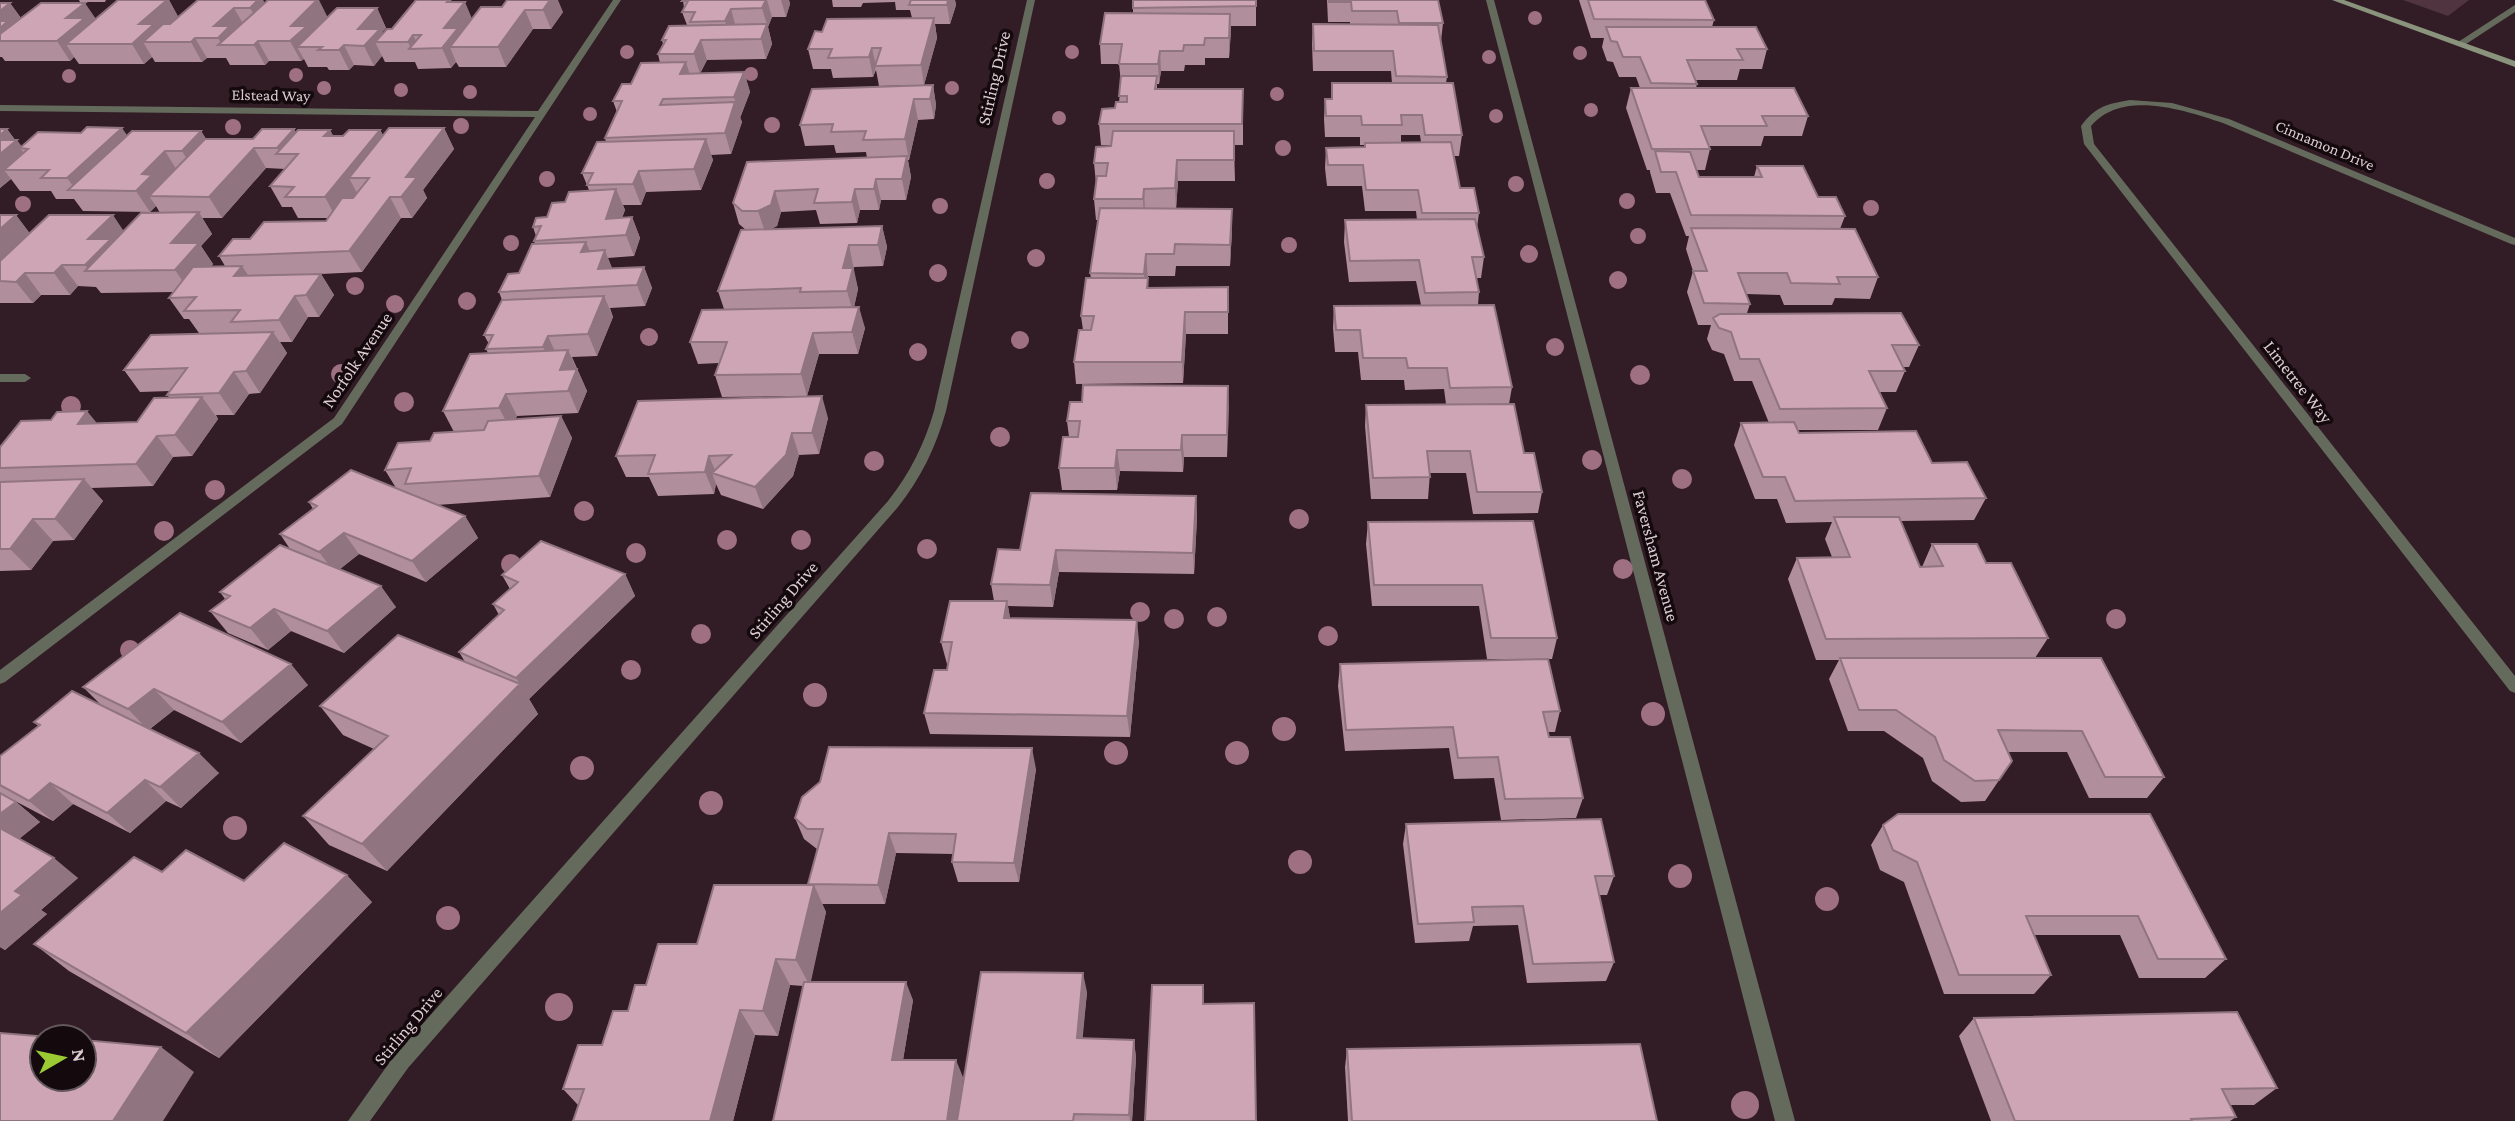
<svg xmlns="http://www.w3.org/2000/svg" width="2515" height="1121" font-family="'Crimson Pro',serif">
<rect width="100%" height="100%" fill="#321c25"/>
<path fill="#50343f" d="M 2403,0 L 2469,0 L 2448,16 Z"/>
<g fill="none" stroke-linecap="round" stroke-linejoin="round">
<path fill="#656b5c" fill-rule="evenodd" d="M 2515,5 L 2515,12 L 2463,46 L 2455,44 Z"/>
<path fill="#656b5c" fill-rule="evenodd" d="M 613,0 L 621,0 L 342,424 L 5,682 L 0,684 L 0,670 L 334,418 L 535,117 L 0,111 L 0,105 L 538,111 Z
M 1027,0 L 1035,0 L 946,411 C 936,447 921,478 898,507 L 408,1068 L 370,1121 L 348,1121 L 394,1056 L 888,501 C 910,473 924,445 934,411 Z
M 1486,0 L 1494,0 L 1795,1121 L 1775,1121 Z
M 2130,100 L 2172,103 L 2229,119 L 2515,238 L 2515,245 L 2511,244 L 2223,123 C 2184,110 2122,89 2091,126 L 2094,144 L 2515,676 L 2515,693 L 2510,691 L 2084,144 L 2081,126 C 2096,106 2107,104 2130,100 Z
M 0,374 L 25,374 L 31,378 L 25,382 L 0,382 Z"/>
<path fill="#8a937c" fill-rule="evenodd" d="M 2332,0 L 2344,0 L 2515,61 L 2515,67 Z"/>
</g>
<g fill="#9e7082">
<circle cx="1535" cy="18" r="7"/>
<circle cx="627" cy="52" r="7"/>
<circle cx="1072" cy="52" r="7"/>
<circle cx="1580" cy="53" r="7"/>
<circle cx="1489" cy="57" r="7"/>
<circle cx="751" cy="74" r="7"/>
<circle cx="296" cy="75" r="7"/>
<circle cx="69" cy="76" r="7"/>
<circle cx="324" cy="88" r="7"/>
<circle cx="952" cy="88" r="7"/>
<circle cx="401" cy="90" r="7"/>
<circle cx="470" cy="92" r="7"/>
<circle cx="1277" cy="94" r="7"/>
<circle cx="1591" cy="110" r="7"/>
<circle cx="590" cy="114" r="7"/>
<circle cx="1496" cy="116" r="7"/>
<circle cx="1059" cy="118" r="7"/>
<circle cx="772" cy="125" r="8"/>
<circle cx="461" cy="126" r="8"/>
<circle cx="233" cy="127" r="8"/>
<circle cx="1283" cy="148" r="8"/>
<circle cx="547" cy="179" r="8"/>
<circle cx="1047" cy="181" r="8"/>
<circle cx="1516" cy="184" r="8"/>
<circle cx="1627" cy="201" r="8"/>
<circle cx="23" cy="204" r="8"/>
<circle cx="940" cy="206" r="8"/>
<circle cx="1871" cy="208" r="8"/>
<circle cx="1638" cy="236" r="8"/>
<circle cx="511" cy="243" r="8"/>
<circle cx="1289" cy="245" r="8"/>
<circle cx="1529" cy="254" r="9"/>
<circle cx="1036" cy="258" r="9"/>
<circle cx="938" cy="273" r="9"/>
<circle cx="1618" cy="280" r="9"/>
<circle cx="355" cy="286" r="9"/>
<circle cx="467" cy="301" r="9"/>
<circle cx="395" cy="304" r="9"/>
<circle cx="649" cy="337" r="9"/>
<circle cx="1020" cy="340" r="9"/>
<circle cx="1555" cy="347" r="9"/>
<circle cx="918" cy="352" r="9"/>
<circle cx="341" cy="374" r="10"/>
<circle cx="1640" cy="375" r="10"/>
<circle cx="404" cy="402" r="10"/>
<circle cx="71" cy="406" r="10"/>
<circle cx="1000" cy="437" r="10"/>
<circle cx="1592" cy="460" r="10"/>
<circle cx="874" cy="461" r="10"/>
<circle cx="1682" cy="479" r="10"/>
<circle cx="215" cy="490" r="10"/>
<circle cx="584" cy="511" r="10"/>
<circle cx="1299" cy="519" r="10"/>
<circle cx="164" cy="531" r="10"/>
<circle cx="727" cy="540" r="10"/>
<circle cx="801" cy="540" r="10"/>
<circle cx="927" cy="549" r="10"/>
<circle cx="636" cy="553" r="10"/>
<circle cx="511" cy="564" r="10"/>
<circle cx="1623" cy="569" r="10"/>
<circle cx="1140" cy="612" r="10"/>
<circle cx="1217" cy="617" r="10"/>
<circle cx="1174" cy="619" r="10"/>
<circle cx="2116" cy="619" r="10"/>
<circle cx="701" cy="634" r="10"/>
<circle cx="1328" cy="636" r="10"/>
<circle cx="130" cy="650" r="10"/>
<circle cx="631" cy="670" r="10"/>
<circle cx="815" cy="695" r="12"/>
<circle cx="1653" cy="714" r="12"/>
<circle cx="1284" cy="729" r="12"/>
<circle cx="1116" cy="753" r="12"/>
<circle cx="1237" cy="753" r="12"/>
<circle cx="582" cy="768" r="12"/>
<circle cx="711" cy="803" r="12"/>
<circle cx="235" cy="828" r="12"/>
<circle cx="1300" cy="862" r="12"/>
<circle cx="1680" cy="876" r="12"/>
<circle cx="1827" cy="899" r="12"/>
<circle cx="448" cy="918" r="12"/>
<circle cx="559" cy="1007" r="14"/>
<circle cx="1745" cy="1105" r="14"/>
</g>
<path fill="#b18e9c" fill-rule="evenodd" d="M 79,0 L 106,0 L 105,2 L 80,2 Z
M 169,0 L 178,17 L 198,0 L 263,0 L 264,3 L 328,17 L 377,8 L 386,28 L 382,32 L 382,33 L 451,0 L 452,2 L 472,19 L 502,7 L 507,0 L 563,12 L 551,29 L 533,29 L 506,67 L 459,67 L 456,62 L 451,68 L 418,69 L 415,62 L 385,62 L 382,56 L 374,66 L 354,65 L 349,70 L 329,70 L 327,67 L 308,67 L 304,59 L 301,61 L 269,61 L 265,65 L 230,65 L 226,58 L 207,58 L 202,62 L 155,62 L 152,57 L 144,64 L 79,64 L 74,57 L 70,61 L 5,61 L 2,57 L 0,57 L 0,3 L 10,3 L 21,18 L 96,19 Z
M 683,0 L 789,0 L 790,4 L 786,17 L 772,17 L 768,27 L 772,44 L 766,59 L 707,60 L 700,73 L 744,72 L 750,92 L 740,118 L 742,122 L 731,154 L 711,155 L 713,160 L 701,190 L 646,192 L 641,205 L 623,205 L 625,210 L 622,218 L 632,217 L 640,238 L 634,256 L 608,258 L 612,268 L 644,267 L 652,288 L 645,306 L 610,308 L 613,317 L 597,356 L 572,357 L 587,391 L 578,413 L 517,416 L 515,419 L 561,416 L 572,438 L 550,497 L 437,505 L 465,516 L 478,538 L 426,582 L 359,554 L 340,569 L 396,607 L 344,653 L 291,631 L 268,650 L 228,633 L 210,611 L 225,599 L 220,592 L 290,549 L 280,534 L 313,509 L 309,502 L 396,488 L 385,470 L 430,441 L 454,432 L 443,411 L 488,353 L 486,349 L 489,344 L 484,335 L 502,300 L 499,292 L 519,273 L 535,244 L 534,241 L 536,236 L 533,227 L 547,217 L 565,202 L 589,190 L 582,173 L 606,142 L 605,138 L 617,112 L 613,101 L 631,84 L 660,63 L 658,54 L 663,44 L 662,40 L 687,25 L 682,12 L 684,8 Z
M 832,0 L 955,0 L 956,5 L 950,24 L 935,24 L 937,38 L 924,85 L 933,85 L 936,105 L 934,119 L 918,120 L 909,160 L 908,160 L 911,177 L 906,200 L 881,200 L 879,210 L 860,210 L 857,223 L 820,224 L 816,210 L 781,212 L 777,226 L 771,229 L 882,226 L 887,247 L 883,266 L 854,267 L 853,270 L 858,289 L 854,307 L 865,328 L 858,354 L 819,354 L 807,396 L 722,397 L 715,375 L 719,363 L 698,364 L 690,342 L 724,309 L 718,291 L 746,230 L 739,224 L 733,203 L 867,158 L 866,152 L 836,153 L 834,145 L 805,146 L 800,125 L 920,85 L 879,86 L 876,70 L 873,77 L 833,78 L 831,69 L 813,69 L 808,49 L 822,32 L 912,18 L 910,10 L 896,10 L 895,2 L 863,3 L 861,7 L 833,7 Z
M 1256,0 L 1256,26 L 1231,26 L 1229,58 L 1205,58 L 1205,65 L 1185,65 L 1184,71 L 1161,71 L 1159,84 L 1157,84 L 1157,89 L 1243,89 L 1243,145 L 1234,145 L 1235,181 L 1178,181 L 1176,209 L 1232,230 L 1230,266 L 1176,266 L 1175,276 L 1148,276 L 1148,288 L 1228,287 L 1228,334 L 1186,334 L 1183,383 L 1076,384 L 1074,362 L 1083,330 L 1081,316 L 1091,278 L 1090,273 L 1098,220 L 1096,220 L 1094,199 L 1096,183 L 1094,163 L 1111,145 L 1101,145 L 1099,124 L 1119,102 L 1121,83 L 1119,64 L 1101,64 L 1100,44 L 1133,13 L 1133,8 Z
M 1327,0 L 1438,0 L 1443,23 L 1441,41 L 1447,77 L 1446,83 L 1462,135 L 1459,156 L 1454,156 L 1460,188 L 1479,213 L 1477,228 L 1484,257 L 1481,278 L 1476,278 L 1479,292 L 1478,305 L 1512,387 L 1509,404 L 1524,453 L 1542,492 L 1538,513 L 1473,514 L 1466,473 L 1430,473 L 1428,499 L 1371,499 L 1365,426 L 1366,405 L 1446,404 L 1444,389 L 1405,390 L 1404,380 L 1361,380 L 1358,352 L 1335,352 L 1333,328 L 1334,306 L 1421,305 L 1416,281 L 1349,282 L 1344,242 L 1345,220 L 1417,220 L 1416,211 L 1365,211 L 1362,186 L 1327,186 L 1325,168 L 1326,148 L 1364,147 L 1364,145 L 1360,145 L 1360,137 L 1325,137 L 1324,119 L 1325,99 L 1331,99 L 1332,83 L 1392,83 L 1391,71 L 1313,71 L 1312,44 L 1313,24 L 1350,25 L 1350,22 L 1328,22 ZM 1401,135 L 1420,135 L 1421,142 L 1401,142 Z
M 1579,0 L 1705,0 L 1714,20 L 1712,27 L 1767,49 L 1762,69 L 1740,69 L 1737,80 L 1696,80 L 1697,84 L 1696,88 L 1808,116 L 1802,136 L 1764,136 L 1761,146 L 1709,146 L 1710,149 L 1705,170 L 1696,170 L 1699,177 L 1754,177 L 1757,166 L 1818,197 L 1845,216 L 1840,229 L 1878,277 L 1870,299 L 1835,298 L 1832,305 L 1784,305 L 1780,295 L 1746,294 L 1750,304 L 1747,313 L 1919,345 L 1909,367 L 1903,367 L 1905,371 L 1896,392 L 1880,392 L 1887,408 L 1878,430 L 1797,430 L 1799,433 L 1932,463 L 1986,498 L 1974,520 L 1900,521 L 1920,567 L 1922,567 L 1932,544 L 1986,563 L 2048,638 L 2035,658 L 2164,777 L 2147,798 L 2089,798 L 2067,752 L 2008,752 L 2012,761 L 1985,801 L 1961,802 L 1932,781 L 1923,758 L 1884,731 L 1848,731 L 1829,679 L 1839,660 L 1816,660 L 1788,579 L 1797,558 L 1832,557 L 1825,539 L 1832,522 L 1786,523 L 1777,499 L 1755,499 L 1734,445 L 1741,423 L 1769,423 L 1752,381 L 1734,381 L 1724,354 L 1712,350 L 1707,339 L 1711,325 L 1698,325 L 1687,292 L 1693,271 L 1686,249 L 1689,236 L 1686,236 L 1670,193 L 1656,193 L 1650,172 L 1650,170 L 1647,170 L 1626,108 L 1631,88 L 1640,88 L 1636,77 L 1619,77 L 1613,62 L 1607,61 L 1602,47 L 1604,38 L 1591,38 Z
M 444,128 L 454,149 L 423,190 L 427,198 L 412,218 L 401,218 L 362,272 L 321,274 L 334,295 L 319,317 L 308,317 L 292,342 L 280,342 L 287,353 L 260,393 L 249,394 L 234,415 L 216,415 L 218,419 L 192,456 L 173,457 L 153,486 L 91,488 L 103,501 L 74,540 L 53,541 L 31,570 L 0,571 L 0,447 L 97,423 L 137,422 L 170,398 L 167,395 L 170,391 L 140,392 L 124,370 L 239,333 L 199,333 L 189,319 L 184,319 L 169,298 L 174,292 L 101,293 L 96,287 L 78,286 L 70,295 L 41,295 L 33,303 L 0,303 L 0,215 L 16,215 L 29,233 L 124,231 L 160,213 L 156,206 L 150,212 L 83,211 L 74,199 L 56,199 L 51,191 L 20,191 L 11,179 L 0,188 L 0,129 L 7,129 L 15,140 L 21,146 L 127,135 L 201,131 L 206,139 L 253,139 L 294,129 L 296,133 L 330,130 L 333,136 L 343,136 L 380,130 L 383,135 ZM 266,168 L 285,169 L 270,186 L 282,207 L 292,207 L 298,218 L 328,218 L 326,221 L 250,239 L 219,256 L 225,266 L 211,267 L 213,264 L 201,246 L 212,234 L 202,218 L 222,218 Z
M 1228,386 L 1227,457 L 1184,457 L 1183,472 L 1120,471 L 1117,490 L 1062,490 L 1059,468 L 1069,437 L 1067,421 L 1082,402 Z
M 828,418 L 819,454 L 799,455 L 793,476 L 763,509 L 721,495 L 716,484 L 714,494 L 658,496 L 649,477 L 626,477 L 616,456 Z
M 1196,496 L 1197,518 L 1194,574 L 1059,572 L 1053,607 L 1008,606 L 1010,618 L 1139,641 L 1130,737 L 930,734 L 924,713 L 947,670 L 948,664 L 947,664 L 941,642 L 994,601 L 991,584 L 1020,550 Z
M 1533,521 L 1557,638 L 1552,659 L 1548,659 L 1560,711 L 1555,732 L 1548,732 L 1549,737 L 1583,798 L 1576,818 L 1501,820 L 1494,778 L 1454,779 L 1449,748 L 1345,751 L 1338,686 L 1340,664 L 1541,659 L 1487,659 L 1479,606 L 1372,606 L 1366,544 L 1368,522 Z
M 625,574 L 635,596 L 529,699 L 538,714 L 387,871 L 329,845 L 303,816 L 374,749 L 343,735 L 320,706 L 465,662 L 459,652 L 499,615 L 493,604 L 510,589 L 502,575 Z
M 308,685 L 241,743 L 174,710 L 150,729 L 219,773 L 181,808 L 166,801 L 130,833 L 73,804 L 53,821 L 15,801 L 40,822 L 19,839 L 78,878 L 41,910 L 47,914 L 5,950 L 0,947 L 0,756 L 38,726 L 34,722 L 102,706 L 83,687 Z
M 1036,769 L 1019,882 L 958,882 L 952,862 L 953,854 L 896,853 L 885,904 L 822,904 L 826,912 L 810,982 L 913,1000 L 903,1060 L 963,1077 L 957,1121 L 773,1121 L 803,986 L 790,985 L 778,1036 L 755,1035 L 733,1121 L 573,1121 L 578,1105 L 563,1089 L 602,1045 L 646,985 L 697,944 L 809,885 L 817,849 L 804,839 L 795,818 Z
M 2150,814 L 2226,959 L 2205,978 L 2139,978 L 2120,935 L 2034,935 L 2051,975 L 2034,994 L 1944,994 L 1904,882 L 1880,870 L 1871,845 L 1883,825 Z
M 1406,824 L 1614,876 L 1607,895 L 1599,895 L 1614,962 L 1606,981 L 1527,983 L 1518,925 L 1473,926 L 1469,941 L 1415,943 L 1403,844 Z
M 162,872 L 244,881 L 372,902 L 219,1058 L 69,971 L 34,944 Z
M 1087,992 L 1082,1039 L 1134,1040 L 1136,1058 L 1132,1121 L 957,1121 Z
M 1974,1018 L 2277,1088 L 2254,1105 L 2230,1105 L 2236,1117 L 2230,1121 L 1991,1121 L 1959,1036 Z
M 1347,1049 L 1657,1121 L 1348,1121 L 1345,1067 Z"/>
<path fill="#90747f" d="M 167,0 L 169,0 L 179,18 L 143,42 L 152,57 L 144,64 L 132,44 L 139,24 Z
M 258,0 L 263,0 L 272,16 L 261,27 L 250,8 Z
M 317,0 L 319,0 L 328,18 L 297,47 L 304,59 L 301,61 L 290,41 L 291,26 Z
M 449,0 L 451,0 L 457,12 L 465,2 L 473,21 L 453,48 L 450,47 L 456,62 L 451,68 L 442,48 L 447,2 Z
M 550,0 L 558,0 L 563,12 L 551,29 L 543,10 Z
M 766,0 L 767,0 L 772,17 L 768,27 L 772,44 L 766,59 L 761,39 L 767,25 L 762,8 Z
M 781,0 L 789,0 L 790,4 L 786,17 Z
M 948,0 L 955,0 L 956,5 L 950,24 L 947,5 Z
M 10,3 L 24,23 L 0,41 L 0,11 Z
M 85,3 L 98,22 L 66,44 L 74,57 L 70,61 L 57,41 L 66,18 Z
M 234,8 L 245,27 L 225,46 L 222,45 L 218,38 L 214,26 Z
M 377,8 L 386,28 L 382,32 L 386,42 L 375,42 L 382,56 L 374,66 L 364,46 L 358,29 Z
M 731,9 L 736,28 L 731,41 L 725,21 Z
M 525,10 L 533,29 L 506,67 L 498,47 Z
M 1230,14 L 1231,33 L 1229,58 L 1229,38 Z
M 934,18 L 937,38 L 924,85 L 921,65 Z
M 413,35 L 420,49 L 411,49 L 408,42 Z
M 195,38 L 207,58 L 202,62 L 191,42 Z
M 701,40 L 707,60 L 700,74 L 694,54 Z
M 258,41 L 269,61 L 265,65 L 254,45 Z
M 344,45 L 354,65 L 349,70 L 339,50 Z
M 872,48 L 876,66 L 873,77 L 869,57 Z
M 1160,51 L 1161,71 L 1159,84 L 1158,64 Z
M 686,62 L 692,82 L 680,74 Z
M 744,72 L 750,92 L 740,118 L 734,97 Z
M 933,85 L 936,105 L 934,119 L 930,99 Z
M 914,99 L 918,120 L 909,160 L 905,139 Z
M 735,102 L 742,122 L 731,154 L 725,133 Z
M 122,128 L 136,148 L 76,190 L 67,178 Z
M 444,128 L 454,149 L 423,190 L 427,198 L 412,218 L 401,197 L 406,177 Z
M 7,129 L 16,141 L 17,140 L 23,148 L 20,148 L 31,162 L 4,170 L 11,179 L 0,188 L 0,135 Z
M 294,129 L 305,150 L 298,154 L 281,154 L 277,148 Z
M 330,130 L 341,150 L 324,136 Z
M 380,130 L 391,150 L 349,178 L 357,193 L 336,218 L 325,197 Z
M 201,131 L 214,152 L 195,172 L 182,151 Z
M 706,139 L 713,160 L 701,190 L 694,169 Z
M 254,148 L 266,168 L 222,218 L 209,197 Z
M 165,151 L 178,172 L 149,196 L 156,206 L 150,212 L 136,191 L 142,174 Z
M 907,156 L 911,177 L 906,200 L 902,179 Z
M 1177,160 L 1178,181 L 1176,209 L 1175,188 Z
M 639,171 L 646,192 L 641,205 L 633,184 Z
M 876,179 L 881,200 L 879,210 L 874,189 Z
M 616,189 L 625,210 L 615,236 L 606,219 Z
M 855,189 L 860,210 L 857,223 L 852,202 Z
M 1144,189 L 1145,210 L 1144,220 L 1143,199 Z
M 775,191 L 781,212 L 777,226 L 765,232 L 758,211 Z
M 390,197 L 401,218 L 362,272 L 349,251 Z
M 1232,209 L 1232,230 L 1230,266 L 1230,245 Z
M 199,212 L 212,234 L 201,246 L 213,264 L 190,292 L 175,270 L 171,243 Z
M 16,215 L 32,236 L 0,281 L 0,229 Z
M 113,215 L 127,236 L 89,271 L 85,265 L 88,239 Z
M 632,217 L 640,238 L 634,256 L 626,235 Z
M 882,226 L 887,247 L 883,266 L 878,245 Z
M 586,242 L 595,263 L 581,252 Z
M 849,245 L 858,289 L 853,312 L 847,291 L 843,268 Z
M 605,250 L 613,272 L 598,269 Z
M 1146,254 L 1148,279 L 1149,300 L 1146,295 L 1144,274 Z
M 62,265 L 78,286 L 70,295 L 54,273 Z
M 242,266 L 256,287 L 234,276 Z
M 644,267 L 652,288 L 645,306 L 637,285 Z
M 25,273 L 41,295 L 33,303 L 16,282 Z
M 321,274 L 334,295 L 319,317 L 306,295 Z
M 295,296 L 308,317 L 292,342 L 279,320 Z
M 604,296 L 613,317 L 597,356 L 588,334 Z
M 859,307 L 865,328 L 858,354 L 852,332 Z
M 1185,312 L 1186,334 L 1183,383 L 1182,362 Z
M 273,332 L 287,353 L 260,393 L 246,371 Z
M 813,333 L 819,354 L 807,396 L 801,374 Z
M 548,336 L 558,358 L 554,368 L 543,347 Z
M 568,350 L 587,391 L 578,413 L 560,370 Z
M 234,372 L 249,394 L 234,415 L 219,393 Z
M 1228,386 L 1229,407 L 1227,457 L 1227,435 Z
M 506,394 L 517,416 L 511,430 L 499,408 Z
M 822,396 L 828,418 L 819,454 L 812,433 Z
M 202,397 L 218,419 L 192,456 L 175,435 Z
M 87,411 L 105,433 L 78,424 Z
M 561,416 L 572,438 L 550,497 L 539,476 Z
M 792,433 L 799,455 L 793,476 L 763,509 L 755,487 Z
M 1182,435 L 1184,457 L 1183,472 L 1181,450 Z
M 157,436 L 173,457 L 153,486 L 136,464 Z
M 1117,450 L 1120,471 L 1117,490 L 1115,468 Z
M 709,456 L 717,475 L 712,473 L 716,484 L 714,494 L 705,472 Z
M 84,479 L 103,501 L 74,540 L 55,519 Z
M 1196,496 L 1197,518 L 1194,574 L 1193,553 Z
M 465,516 L 478,538 L 426,582 L 412,561 Z
M 33,519 L 53,541 L 31,570 L 10,549 Z
M 344,533 L 359,554 L 335,573 L 319,552 Z
M 1056,550 L 1059,572 L 1053,607 L 1050,585 Z
M 625,574 L 635,596 L 529,699 L 516,678 Z
M 381,586 L 396,607 L 344,653 L 327,631 Z
M 1007,601 L 1011,623 L 1004,618 Z
M 274,609 L 291,631 L 268,650 L 250,628 Z
M 1137,620 L 1139,641 L 1130,737 L 1127,716 Z
M 291,664 L 308,685 L 241,743 L 222,722 Z
M 520,684 L 538,714 L 387,871 L 362,844 Z
M 154,689 L 174,710 L 148,730 L 128,709 Z
M 1032,748 L 1036,769 L 1019,882 L 1014,863 Z
M 199,753 L 219,773 L 181,808 L 160,787 Z
M 145,780 L 166,801 L 130,833 L 107,813 Z
M 50,783 L 73,804 L 53,821 L 29,801 Z
M 16,802 L 40,822 L 15,842 L 0,831 L 0,814 Z
M 889,833 L 896,853 L 885,904 L 878,885 Z
M 54,858 L 78,878 L 41,910 L 47,914 L 5,950 L 0,947 L 0,913 L 15,891 Z
M 347,875 L 372,902 L 219,1058 L 186,1033 Z
M 814,885 L 826,912 L 810,986 L 796,960 Z
M 776,959 L 790,985 L 778,1036 L 763,1011 Z
M 1083,973 L 1087,992 L 1081,1056 L 1077,1038 Z
M 906,982 L 913,1000 L 900,1078 L 892,1060 Z
M 740,1010 L 755,1035 L 733,1121 L 710,1121 Z
M 1134,1040 L 1136,1058 L 1132,1121 L 1130,1121 L 1129,1115 Z
M 161,1047 L 194,1072 L 163,1121 L 113,1121 Z
M 956,1060 L 963,1077 L 957,1121 L 947,1121 Z"/>
<path fill="#cea5b5" stroke="#90747f" stroke-width="2" d="M 118,0 L 167,0 L 139,24 L 154,24 L 132,44 L 66,44 Z
M 198,0 L 258,0 L 250,8 L 234,8 L 214,26 L 230,26 L 218,38 L 195,38 L 191,42 L 143,42 L 163,24 L 170,24 Z
M 268,0 L 317,0 L 291,26 L 307,26 L 290,41 L 258,41 L 254,45 L 218,45 Z
M 416,0 L 449,0 L 447,2 L 465,2 L 444,28 L 458,28 L 442,48 L 409,49 L 421,35 L 413,35 L 408,42 L 375,42 L 387,29 L 392,29 Z
M 507,0 L 550,0 L 543,10 L 525,10 L 498,47 L 450,47 L 481,7 L 502,7 Z
M 683,0 L 766,0 L 762,8 L 731,9 L 725,21 L 690,22 L 695,12 L 682,12 L 688,1 L 682,1 Z
M 911,0 L 948,0 L 947,5 L 909,5 Z
M 1133,0 L 1256,0 L 1256,6 L 1133,8 Z
M 1329,0 L 1438,0 L 1443,23 L 1399,23 L 1397,11 L 1352,11 L 1351,2 L 1329,2 Z
M 1588,0 L 1705,0 L 1714,20 L 1594,19 Z
M 0,3 L 10,3 L 0,11 Z
M 41,3 L 85,3 L 66,18 L 85,18 L 57,41 L 0,41 L 0,34 Z
M 337,8 L 377,8 L 358,29 L 380,29 L 364,46 L 344,45 L 339,50 L 318,50 L 322,47 L 297,47 Z
M 1105,13 L 1230,14 L 1229,38 L 1205,38 L 1204,45 L 1184,45 L 1183,51 L 1160,51 L 1158,64 L 1119,64 L 1122,44 L 1100,44 Z
M 934,18 L 921,65 L 875,66 L 881,48 L 872,48 L 869,57 L 828,58 L 832,49 L 808,49 L 815,31 L 822,32 L 827,19 Z
M 0,21 L 8,21 L 0,28 Z
M 767,24 L 761,39 L 701,40 L 694,54 L 658,54 L 666,40 L 662,40 L 669,26 Z
M 1313,24 L 1438,25 L 1447,77 L 1396,76 L 1393,51 L 1314,51 Z
M 1606,27 L 1756,27 L 1767,49 L 1737,49 L 1743,60 L 1687,60 L 1697,84 L 1651,83 L 1640,57 L 1623,57 L 1617,42 L 1611,41 Z
M 686,62 L 680,74 L 744,72 L 734,97 L 663,99 L 660,105 L 735,102 L 725,133 L 605,138 L 622,101 L 613,101 L 622,84 L 631,84 L 641,63 Z
M 1121,76 L 1157,76 L 1155,89 L 1243,89 L 1242,124 L 1099,124 L 1102,109 L 1115,108 L 1116,102 L 1127,102 L 1127,96 L 1119,96 Z
M 1332,83 L 1453,83 L 1462,135 L 1425,135 L 1422,115 L 1401,115 L 1402,125 L 1362,125 L 1361,116 L 1326,116 L 1325,99 L 1332,99 Z
M 933,85 L 930,99 L 914,99 L 905,139 L 863,140 L 866,131 L 831,132 L 833,124 L 800,125 L 812,89 Z
M 1631,88 L 1794,88 L 1808,116 L 1762,116 L 1767,126 L 1701,126 L 1710,149 L 1652,149 Z
M 87,127 L 122,128 L 67,178 L 41,178 L 49,170 L 4,170 L 28,149 L 20,148 L 38,132 L 81,133 Z
M 389,128 L 444,128 L 406,177 L 417,177 L 401,197 L 390,197 L 349,251 L 219,256 L 233,239 L 250,239 L 264,222 L 326,221 L 342,198 L 353,198 L 369,178 L 349,178 Z
M 0,129 L 7,129 L 0,135 Z
M 262,129 L 294,129 L 277,148 L 254,148 L 209,197 L 149,196 L 205,139 L 253,139 Z
M 298,130 L 330,130 L 324,136 L 343,136 L 349,130 L 380,130 L 325,197 L 285,197 L 294,187 L 270,186 L 298,154 L 276,154 Z
M 132,131 L 201,131 L 182,151 L 165,151 L 142,174 L 152,175 L 136,191 L 68,190 Z
M 1113,131 L 1234,131 L 1234,160 L 1177,160 L 1175,188 L 1144,189 L 1143,199 L 1094,199 L 1097,176 L 1106,176 L 1108,163 L 1094,163 L 1096,147 L 1111,146 Z
M 706,139 L 694,169 L 639,171 L 633,184 L 587,185 L 593,173 L 582,173 L 597,142 Z
M 0,140 L 17,140 L 0,154 Z
M 1451,142 L 1460,188 L 1474,188 L 1479,213 L 1422,213 L 1418,190 L 1366,190 L 1363,165 L 1328,165 L 1326,148 L 1365,147 L 1365,143 Z
M 1655,151 L 1690,152 L 1699,177 L 1762,177 L 1757,166 L 1803,166 L 1818,197 L 1836,197 L 1845,216 L 1691,215 L 1676,172 L 1661,172 Z
M 907,156 L 902,179 L 876,179 L 874,189 L 855,189 L 852,202 L 814,203 L 818,189 L 775,191 L 771,205 L 758,211 L 742,211 L 733,203 L 747,162 Z
M 616,189 L 606,219 L 632,217 L 626,235 L 534,241 L 541,226 L 533,227 L 536,218 L 547,217 L 552,203 L 565,202 L 569,192 Z
M 1100,208 L 1232,209 L 1230,245 L 1175,244 L 1174,254 L 1146,254 L 1144,274 L 1090,273 Z
M 199,212 L 171,243 L 199,243 L 175,270 L 85,271 L 141,213 Z
M 0,215 L 16,215 L 0,229 Z
M 49,215 L 113,215 L 88,239 L 111,239 L 85,265 L 62,265 L 54,273 L 25,273 L 16,282 L 0,281 L 0,261 Z
M 1475,219 L 1484,257 L 1472,257 L 1479,292 L 1425,293 L 1419,260 L 1350,261 L 1345,220 Z
M 882,226 L 878,245 L 849,245 L 843,268 L 853,268 L 847,291 L 800,292 L 801,288 L 718,291 L 741,230 Z
M 1691,228 L 1855,229 L 1878,277 L 1837,277 L 1840,284 L 1791,283 L 1787,273 L 1738,273 L 1750,304 L 1704,303 L 1693,271 L 1707,271 Z
M 586,242 L 581,252 L 605,250 L 598,269 L 644,267 L 637,285 L 499,292 L 508,274 L 519,273 L 532,244 Z
M 242,266 L 234,276 L 321,274 L 306,295 L 295,296 L 279,320 L 231,322 L 240,310 L 184,311 L 196,297 L 169,298 L 193,267 Z
M 1086,278 L 1148,278 L 1147,288 L 1228,287 L 1228,312 L 1185,312 L 1182,362 L 1074,362 L 1079,330 L 1091,330 L 1094,316 L 1081,316 Z
M 604,296 L 588,334 L 548,336 L 543,347 L 486,349 L 493,335 L 484,335 L 502,300 Z
M 1494,305 L 1512,387 L 1450,388 L 1447,368 L 1408,368 L 1406,358 L 1363,358 L 1360,330 L 1336,330 L 1334,306 Z
M 859,307 L 852,332 L 813,333 L 801,374 L 715,375 L 727,342 L 690,342 L 702,310 Z
M 1901,313 L 1919,345 L 1892,345 L 1905,371 L 1869,371 L 1887,408 L 1780,409 L 1759,359 L 1740,359 L 1731,332 L 1719,328 L 1713,318 L 1720,314 Z
M 273,332 L 246,371 L 234,372 L 219,393 L 167,395 L 187,368 L 124,370 L 151,335 Z
M 568,350 L 560,370 L 577,369 L 568,391 L 506,394 L 499,408 L 443,411 L 470,354 Z
M 1083,385 L 1228,386 L 1227,435 L 1182,435 L 1181,450 L 1117,450 L 1115,468 L 1059,468 L 1063,437 L 1078,437 L 1080,421 L 1067,421 L 1070,402 L 1082,402 Z
M 822,396 L 812,433 L 792,433 L 786,455 L 755,487 L 712,473 L 731,455 L 709,456 L 705,472 L 648,474 L 655,455 L 616,456 L 638,401 Z
M 202,397 L 175,435 L 157,436 L 136,464 L 0,468 L 0,447 L 21,421 L 51,420 L 57,412 L 87,411 L 78,424 L 137,422 L 154,398 Z
M 1514,404 L 1524,453 L 1534,453 L 1542,492 L 1477,492 L 1470,451 L 1427,451 L 1430,477 L 1373,478 L 1366,405 Z
M 561,416 L 539,476 L 405,484 L 411,468 L 385,470 L 398,443 L 430,441 L 434,433 L 484,430 L 488,421 Z
M 1794,422 L 1799,433 L 1916,431 L 1932,463 L 1967,462 L 1986,498 L 1795,501 L 1785,477 L 1763,477 L 1741,423 Z
M 351,470 L 465,516 L 412,561 L 344,533 L 319,552 L 280,534 L 317,506 L 309,502 Z
M 84,479 L 55,519 L 33,519 L 10,549 L 0,549 L 0,482 Z
M 1031,493 L 1196,496 L 1193,553 L 1056,550 L 1050,585 L 991,584 L 998,549 L 1020,550 Z
M 1834,517 L 1899,517 L 1920,567 L 1943,566 L 1932,544 L 1977,544 L 1986,563 L 2011,563 L 2048,638 L 1826,639 L 1797,558 L 1850,557 Z
M 1533,521 L 1557,638 L 1491,638 L 1482,585 L 1374,585 L 1368,522 Z
M 541,541 L 625,574 L 516,678 L 459,652 L 504,610 L 493,604 L 518,582 L 502,575 Z
M 280,545 L 381,586 L 327,631 L 274,609 L 250,628 L 210,611 L 230,596 L 220,592 Z
M 950,601 L 1007,601 L 1004,618 L 1137,620 L 1127,716 L 924,713 L 934,670 L 947,670 L 952,642 L 941,642 Z
M 180,613 L 291,664 L 222,722 L 154,689 L 128,709 L 83,687 Z
M 398,635 L 520,684 L 362,844 L 303,816 L 388,736 L 320,706 Z
M 1840,658 L 2101,658 L 2164,777 L 2105,777 L 2082,731 L 1998,730 L 2012,761 L 1999,780 L 1975,781 L 1944,760 L 1935,737 L 1896,710 L 1859,710 Z
M 1548,659 L 1560,711 L 1543,712 L 1549,737 L 1570,737 L 1583,798 L 1505,799 L 1498,757 L 1458,758 L 1453,727 L 1346,730 L 1340,664 Z
M 72,691 L 199,753 L 160,787 L 145,780 L 107,813 L 50,783 L 29,801 L 0,785 L 0,756 L 40,725 L 34,722 Z
M 829,747 L 1032,748 L 1014,863 L 952,862 L 956,834 L 889,833 L 878,885 L 808,884 L 823,829 L 807,829 L 795,818 L 802,797 L 820,782 Z
M 0,793 L 16,802 L 0,814 Z
M 1898,814 L 2150,814 L 2226,959 L 2158,959 L 2138,916 L 2026,916 L 2051,975 L 1959,975 L 1917,862 L 1893,850 L 1883,825 Z
M 1601,819 L 1614,876 L 1595,876 L 1614,962 L 1533,964 L 1523,906 L 1472,907 L 1474,922 L 1418,924 L 1406,824 Z
M 0,828 L 54,858 L 15,891 L 22,895 L 0,913 Z
M 284,843 L 347,875 L 186,1033 L 34,944 L 134,857 L 162,872 L 186,850 L 244,881 Z
M 714,885 L 814,885 L 796,960 L 776,959 L 763,1011 L 740,1010 L 710,1121 L 573,1121 L 584,1089 L 563,1089 L 578,1045 L 602,1045 L 613,1011 L 628,1011 L 635,985 L 646,985 L 658,944 L 697,944 Z
M 981,972 L 1083,973 L 1077,1038 L 1134,1040 L 1129,1115 L 1074,1114 L 1073,1121 L 957,1121 Z
M 804,982 L 906,982 L 892,1060 L 956,1060 L 947,1121 L 773,1121 Z
M 1152,985 L 1203,985 L 1203,1004 L 1254,1003 L 1256,1121 L 1145,1121 Z
M 2237,1012 L 2277,1088 L 2222,1089 L 2236,1117 L 2191,1119 L 2192,1121 L 2015,1121 L 1974,1018 Z
M 0,1033 L 49,1037 L 42,1037 L 42,1079 L 84,1079 L 84,1040 L 161,1047 L 113,1121 L 0,1121 Z
M 1640,1044 L 1657,1121 L 1352,1121 L 1347,1049 Z"/>
<g text-anchor="middle" dominant-baseline="central" stroke-width="7" stroke-linejoin="round" paint-order="stroke">
<g font-size="16" fill="#ddcdd3" stroke="#140a0e">
<text transform="translate(271 95) rotate(1)">Elstead Way</text>
<text transform="translate(2325 145) rotate(23)">Cinnamon Drive</text>
</g>
<g font-size="18" fill="#ddcdd3" stroke="#140a0e">
<text transform="translate(994 78) rotate(-77)">Stirling Drive</text>
<text transform="translate(357 360) rotate(-56)">Norfolk Avenue</text>
<text transform="translate(2298 382) rotate(52)">Limetree Way</text>
<text transform="translate(1656 556) rotate(75)">Faversham Avenue</text>
<text transform="translate(783 600) rotate(-49)">Stirling Drive</text>
<text transform="translate(408 1026) rotate(-50)">Stirling Drive</text>
</g>
</g>
<g transform="translate(63 1058) rotate(81)"><circle r="33" fill="#140a0e" stroke="#64585d" stroke-width="2"/>
<path d="M0-5L12 26L0 18L-12 26Z" fill="#9cca32"/>
<text y="-10" font-size="19" font-weight="bold" text-anchor="middle" fill="#ddcdd3">N</text>
</g>
</svg>
